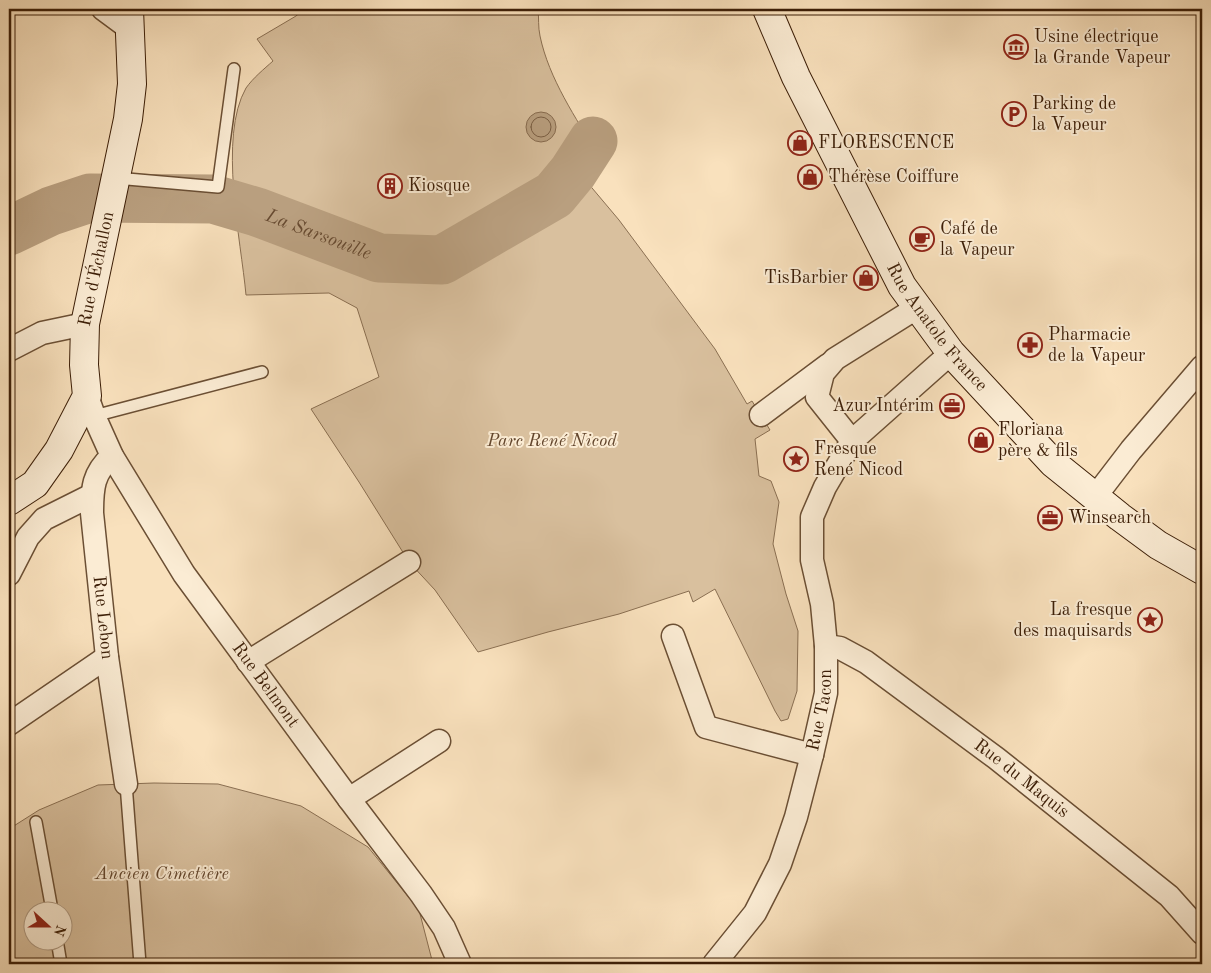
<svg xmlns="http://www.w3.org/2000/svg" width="1211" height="973" font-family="'Old Standard TT',serif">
<rect width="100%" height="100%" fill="#f9e1bd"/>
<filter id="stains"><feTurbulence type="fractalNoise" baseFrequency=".004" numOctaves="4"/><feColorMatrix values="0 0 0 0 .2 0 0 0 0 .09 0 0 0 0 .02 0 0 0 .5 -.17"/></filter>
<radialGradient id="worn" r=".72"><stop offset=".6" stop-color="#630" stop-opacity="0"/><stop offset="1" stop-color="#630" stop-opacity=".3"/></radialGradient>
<path fill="#d9c09e" stroke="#8a6f52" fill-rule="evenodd" d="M 304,9 L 538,9 C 539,18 538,27 540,36 C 549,79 576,118 598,155 L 587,182 L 619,220 L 715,349 L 747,404 L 752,401 L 770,430 L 755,439 L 759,476 L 771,481 L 779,502 L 773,544 L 786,594 L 798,631 L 797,691 L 788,719 L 781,721 L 775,711 L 715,589 L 693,602 L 689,591 L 619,614 L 548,632 L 478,652 L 435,590 L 409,562 L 359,482 L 311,409 L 379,377 L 357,308 L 329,293 L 246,295 C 241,240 218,137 246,88 C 253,78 264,69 273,61 L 257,39 L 296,16 Z
M 154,783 L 218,784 L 301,806 L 368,847 L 419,910 L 433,964 L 9,964 L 9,829 L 39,810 L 98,785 ZM 32,910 L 62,910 L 62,940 L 32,940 Z"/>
<path fill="#b99f7f" stroke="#876b4f" d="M526 127a15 15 0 1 1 30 0a15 15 0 1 1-30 0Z"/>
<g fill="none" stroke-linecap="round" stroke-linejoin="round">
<path stroke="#7a5e43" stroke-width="1" d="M531 127a10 10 0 1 1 20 0a10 10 0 1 1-20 0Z"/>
<path stroke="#b99f7f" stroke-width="49" id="s1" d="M 9,231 L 51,211 L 90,198 L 213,199 L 257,212 L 379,258 L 442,260 L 554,195 L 573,172 L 593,141"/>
<defs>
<path id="service" d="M 116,178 L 218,187 L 234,69
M 94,416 L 262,372
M 126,784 L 140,964
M 36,822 L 52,910
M 57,940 L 61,964"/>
<g id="minor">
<path d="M 103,9 L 130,29"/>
<path d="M 9,350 L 42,333 L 85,324"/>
<path id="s2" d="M 87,396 L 94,416 L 112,456 L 184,574 L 349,799 L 421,894 L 444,928 L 460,964"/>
<path d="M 761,415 L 828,365"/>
<path d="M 852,441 L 817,397 L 823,373 L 835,359 L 918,307"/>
<path id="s3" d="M 112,456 C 93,473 92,488 92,513 L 107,657 L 126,784"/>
<path d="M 1095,497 L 1131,450 L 1202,367"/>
<path d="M 9,574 L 28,537 L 44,519 L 92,495"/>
<path d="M 673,636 L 706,727 L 812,755"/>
<path id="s4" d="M 826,646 L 840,648 L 866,662 L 996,758 L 1169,896 L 1202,933"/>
<path d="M 248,662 L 409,562"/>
<path d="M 9,724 L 107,657"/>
<path d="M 349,799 L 439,741"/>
<path id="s5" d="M 714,964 L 755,913 L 780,864 L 796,817 L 812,755 L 826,693 L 826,646 L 822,604 L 812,560 L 812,517 L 825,487 L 852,441 L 951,353"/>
</g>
<g id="secondary">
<path id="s6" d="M 767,9 L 796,77 L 902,286 L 951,353 L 1053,463 L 1120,517 L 1158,545 L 1202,570"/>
<path id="s7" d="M 9,501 L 35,484 L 59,450 L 87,396 L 84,365 L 85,324 L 128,119 L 132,84 L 129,9"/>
</g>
</defs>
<use href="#service" stroke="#6b4f34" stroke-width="14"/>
<use href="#minor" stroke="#6b4f34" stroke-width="25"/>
<use href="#secondary" stroke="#3c1e07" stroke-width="30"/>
<use href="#service" stroke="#fbecd4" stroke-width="11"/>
<use href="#minor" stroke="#fbecd4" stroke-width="22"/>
<use href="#secondary" stroke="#fbecd4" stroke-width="28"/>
</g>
<defs>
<symbol id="museum-ring" viewBox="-11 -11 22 22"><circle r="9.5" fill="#fbecd4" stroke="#8f2418" stroke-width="1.5"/><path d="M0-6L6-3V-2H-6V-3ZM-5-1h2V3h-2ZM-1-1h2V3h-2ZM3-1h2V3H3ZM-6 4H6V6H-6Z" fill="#8f2418"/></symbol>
<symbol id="parking-ring" viewBox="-11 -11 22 22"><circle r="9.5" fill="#fbecd4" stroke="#8f2418" stroke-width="1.5"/><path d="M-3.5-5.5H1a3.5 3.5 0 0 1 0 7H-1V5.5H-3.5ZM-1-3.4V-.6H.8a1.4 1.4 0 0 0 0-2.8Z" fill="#8f2418"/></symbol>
<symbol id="shop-ring" viewBox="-11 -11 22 22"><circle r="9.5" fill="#fbecd4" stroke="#8f2418" stroke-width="1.5"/><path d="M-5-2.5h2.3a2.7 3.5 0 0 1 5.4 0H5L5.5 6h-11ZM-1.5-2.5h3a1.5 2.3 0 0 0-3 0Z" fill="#8f2418"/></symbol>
<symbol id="building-ring" viewBox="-11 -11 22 22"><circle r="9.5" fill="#fbecd4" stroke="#8f2418" stroke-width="1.5"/><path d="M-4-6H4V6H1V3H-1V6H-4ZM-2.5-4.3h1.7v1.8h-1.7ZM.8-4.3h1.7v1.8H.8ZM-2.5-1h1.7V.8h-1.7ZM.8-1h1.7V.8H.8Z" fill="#8f2418"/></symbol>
<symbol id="cafe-ring" viewBox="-11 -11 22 22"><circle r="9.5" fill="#fbecd4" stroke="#8f2418" stroke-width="1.5"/><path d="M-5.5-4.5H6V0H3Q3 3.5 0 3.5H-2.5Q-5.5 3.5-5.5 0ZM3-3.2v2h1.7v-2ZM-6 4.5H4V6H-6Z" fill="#8f2418"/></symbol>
<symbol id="pharmacy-ring" viewBox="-11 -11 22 22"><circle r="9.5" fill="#fbecd4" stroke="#8f2418" stroke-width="1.5"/><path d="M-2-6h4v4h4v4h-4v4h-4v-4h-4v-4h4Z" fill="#8f2418"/></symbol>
<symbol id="office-ring" viewBox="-11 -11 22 22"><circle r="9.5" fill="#fbecd4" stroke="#8f2418" stroke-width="1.5"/><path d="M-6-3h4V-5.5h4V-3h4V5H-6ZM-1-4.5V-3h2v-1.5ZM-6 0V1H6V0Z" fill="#8f2418"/></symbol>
<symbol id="sight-ring" viewBox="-11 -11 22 22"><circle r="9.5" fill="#fbecd4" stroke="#8f2418" stroke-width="1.5"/><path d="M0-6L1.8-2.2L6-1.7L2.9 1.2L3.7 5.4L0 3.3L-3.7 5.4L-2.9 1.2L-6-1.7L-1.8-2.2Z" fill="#8f2418"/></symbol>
</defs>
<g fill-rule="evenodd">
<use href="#museum-ring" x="1002" y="33" width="28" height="28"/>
<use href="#parking-ring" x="1000" y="100" width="28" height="28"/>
<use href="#shop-ring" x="786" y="129" width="28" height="28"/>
<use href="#shop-ring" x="796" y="163" width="28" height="28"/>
<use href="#building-ring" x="376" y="172" width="28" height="28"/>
<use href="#cafe-ring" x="908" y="225" width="28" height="28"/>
<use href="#shop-ring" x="852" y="264" width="28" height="28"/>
<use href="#pharmacy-ring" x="1016" y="331" width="28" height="28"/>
<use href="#office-ring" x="938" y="392" width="28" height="28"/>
<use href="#shop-ring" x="967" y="426" width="28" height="28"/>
<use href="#sight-ring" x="782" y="445" width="28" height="28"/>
<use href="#office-ring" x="1036" y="504" width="28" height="28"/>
<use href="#sight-ring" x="1136" y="606" width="28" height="28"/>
</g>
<g text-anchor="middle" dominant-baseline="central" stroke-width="4" stroke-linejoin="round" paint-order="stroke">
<g font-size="18" fill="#3c1e07" stroke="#fbecd4" text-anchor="start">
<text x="1034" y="37">Usine électrique<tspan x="1034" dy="21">la Grande Vapeur</tspan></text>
<text x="1032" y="104">Parking de<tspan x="1032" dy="21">la Vapeur</tspan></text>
<text x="818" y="143">FLORESCENCE</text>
<text x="828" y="177">Thérèse Coiffure</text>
<text x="408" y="186">Kiosque</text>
<text x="940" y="229">Café de<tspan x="940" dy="21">la Vapeur</tspan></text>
<text x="848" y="278" text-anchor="end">TisBarbier</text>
<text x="1048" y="335">Pharmacie<tspan x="1048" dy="21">de la Vapeur</tspan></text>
<text x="934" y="406" text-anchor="end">Azur Intérim</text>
<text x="998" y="430">Floriana<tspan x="998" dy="21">père &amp; fils</tspan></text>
<text x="814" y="449">Fresque<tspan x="814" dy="21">René Nicod</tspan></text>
<text x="1068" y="518">Winsearch</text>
<text x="1132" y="610" text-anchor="end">La fresque<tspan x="1132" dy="21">des maquisards</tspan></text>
</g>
<g font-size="18" fill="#3c1e07" stroke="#fbecd4">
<text stroke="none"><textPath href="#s7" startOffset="262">Rue d'Échallon</textPath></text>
<text stroke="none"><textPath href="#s6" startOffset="362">Rue Anatole France</textPath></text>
<text stroke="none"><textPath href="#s3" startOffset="168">Rue Lebon</textPath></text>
<text stroke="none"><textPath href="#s2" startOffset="341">Rue Belmont</textPath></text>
<text stroke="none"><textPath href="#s5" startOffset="280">Rue Tacon</textPath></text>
<text stroke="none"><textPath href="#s4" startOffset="238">Rue du Maquis</textPath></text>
</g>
<g font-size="18" font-style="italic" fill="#63462d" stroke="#fbecd4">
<text x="552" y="441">Parc René Nicod</text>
<text x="162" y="874">Ancien Cimetière</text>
</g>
<g font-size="19" font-style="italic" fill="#684b31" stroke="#fbecd4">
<text stroke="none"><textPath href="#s1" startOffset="322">La Sarsouille</textPath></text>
</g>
</g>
<rect width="1211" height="973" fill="none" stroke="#f9e1bd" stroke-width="30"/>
<rect x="10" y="10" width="1191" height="953" fill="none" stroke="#3c1e07" stroke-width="2.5"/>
<rect x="15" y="15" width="1181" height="943" fill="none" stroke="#3c1e07"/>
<g transform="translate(48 926) rotate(111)"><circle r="24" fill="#fbecd4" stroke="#af9a82"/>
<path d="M0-4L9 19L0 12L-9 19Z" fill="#8f2418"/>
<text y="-8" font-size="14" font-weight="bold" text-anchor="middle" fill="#3c1e07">N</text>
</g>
<rect width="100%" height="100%" filter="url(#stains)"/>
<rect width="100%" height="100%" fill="url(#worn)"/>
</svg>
